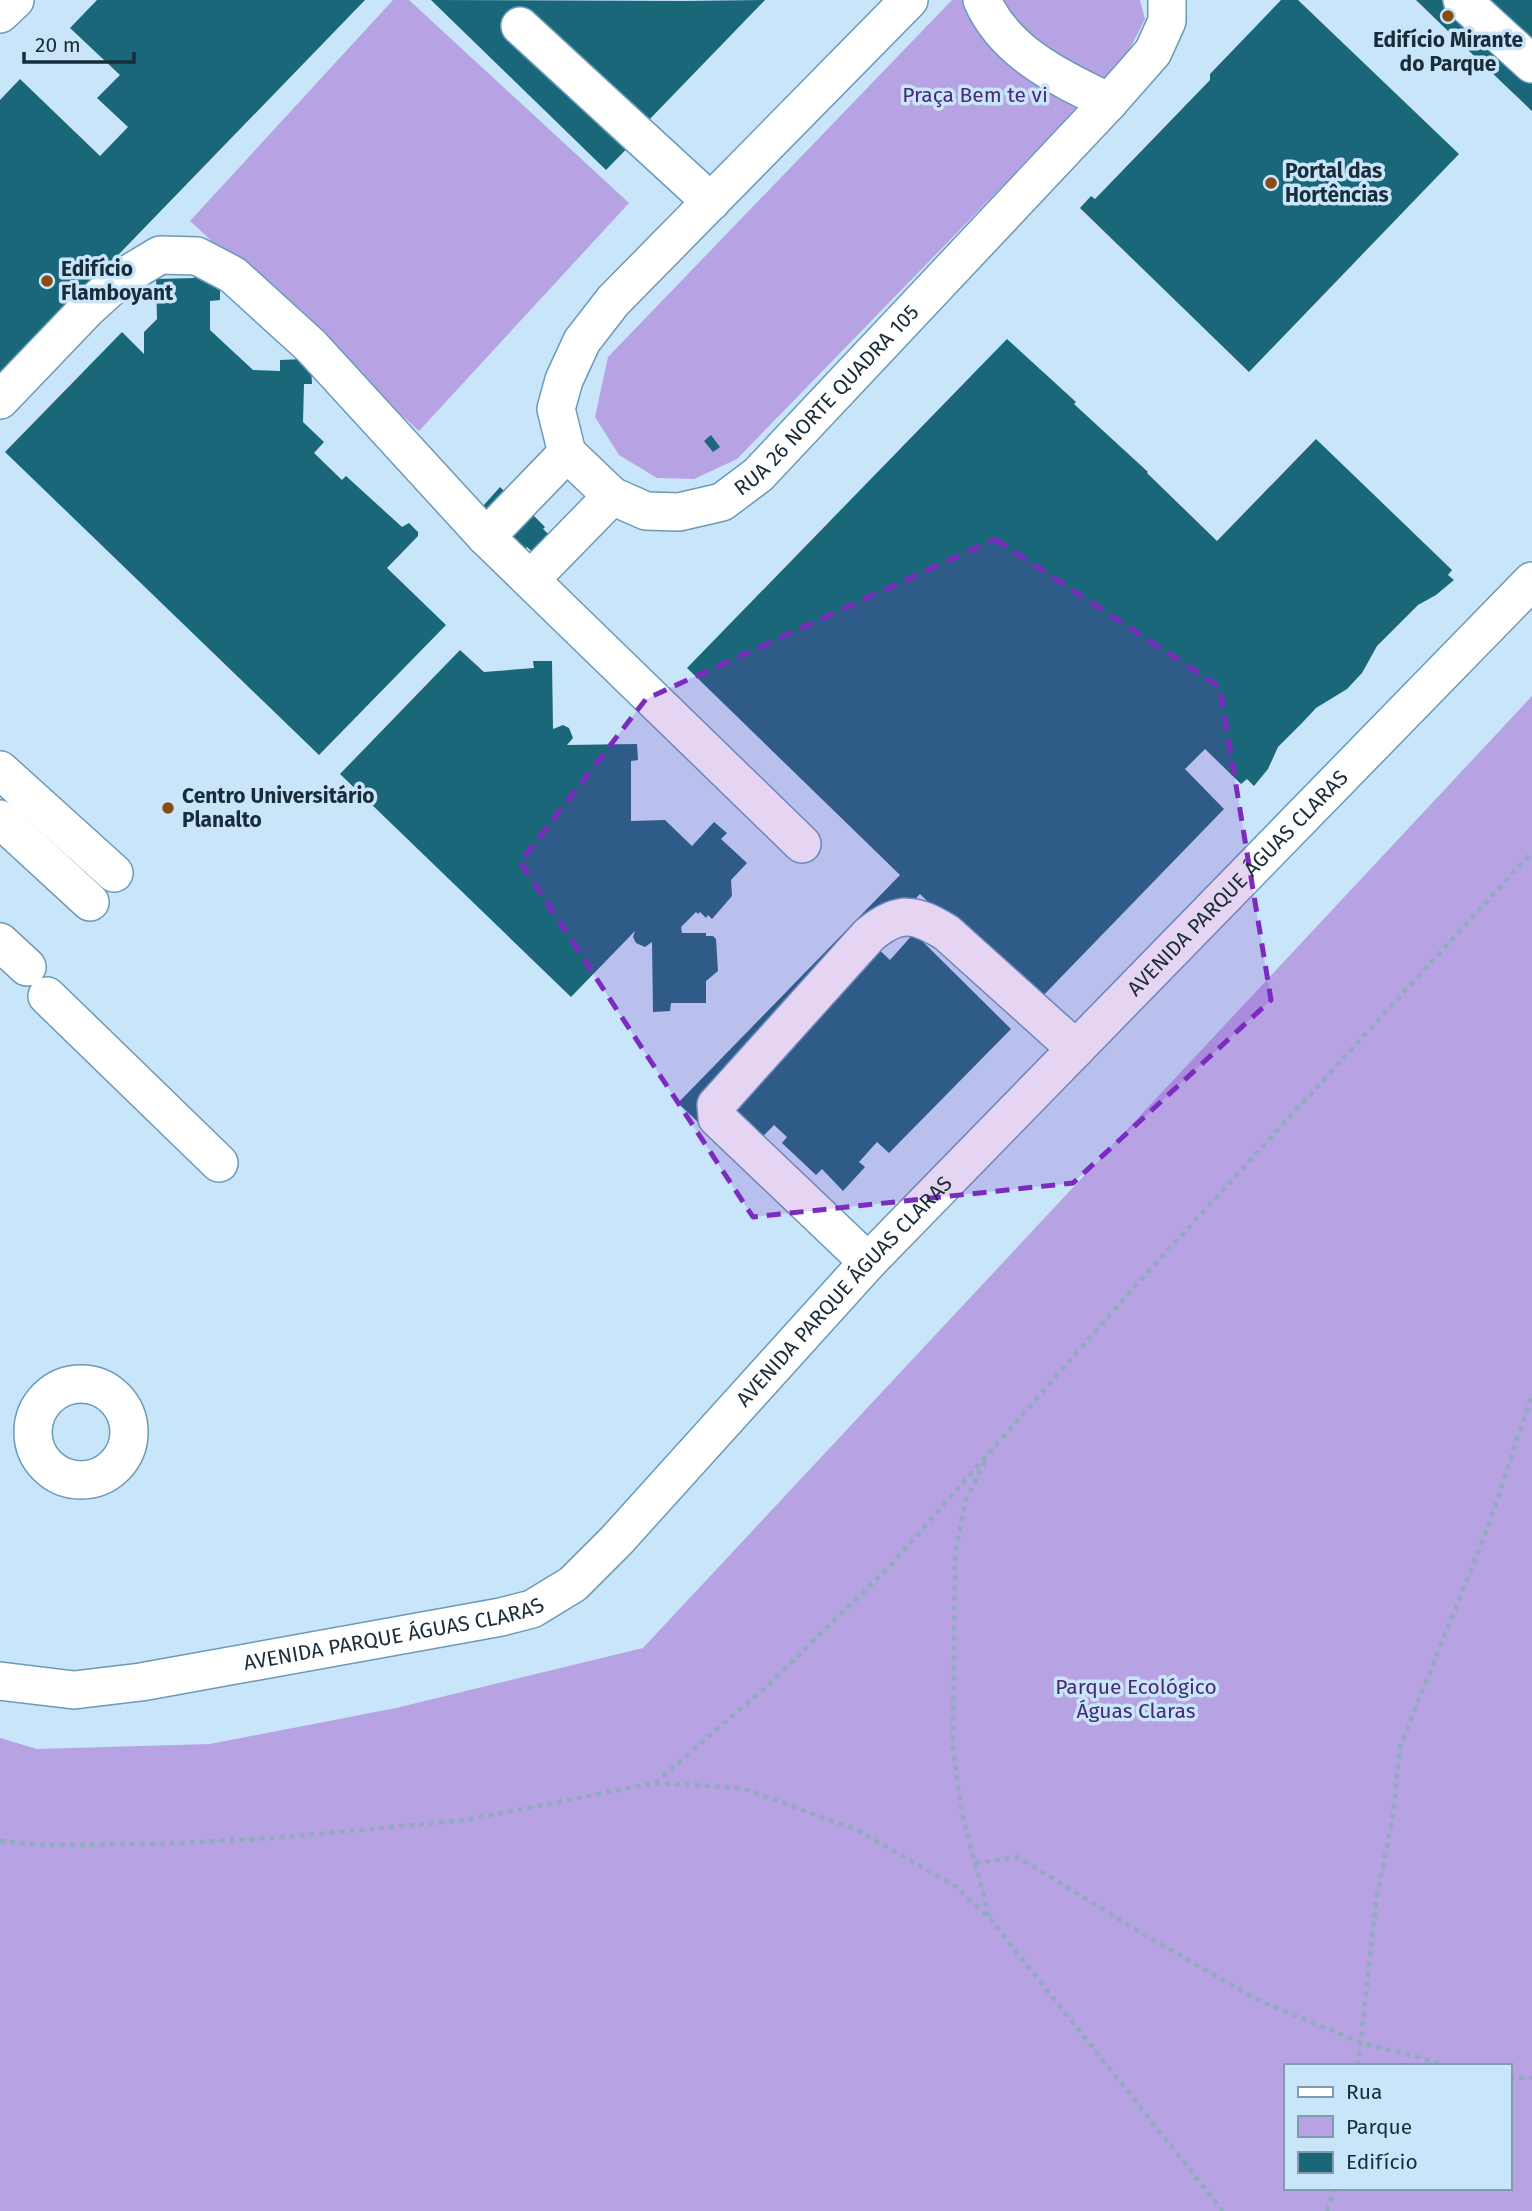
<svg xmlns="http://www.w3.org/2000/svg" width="1532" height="2211" font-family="'Fira Sans',sans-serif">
<rect width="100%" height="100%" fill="#c8e5fa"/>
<path fill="#b7a3e3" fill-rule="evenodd" d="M 393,0 L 409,0 L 629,203 L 419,431 L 190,221 Z
M 952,0 L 1140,0 L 1145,19 L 1123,62 L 737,459 L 694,479 L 657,478 L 619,455 L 595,417 L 608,357 Z
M 1532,696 L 1532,2211 L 0,2211 L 0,1738 L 37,1749 L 210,1744 L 396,1708 L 643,1648 ZM 1285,2066 L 1509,2066 L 1509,2188 L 1285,2188 Z"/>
<path fill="#1b677a" d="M 97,0 L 365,0 L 0,377 L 0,100 L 20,79 L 100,156 L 128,127 L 97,98 L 120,75 L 70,28 Z
M 431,0 L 682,1 L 765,0 L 646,123 L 648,127 L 606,170 Z
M 1281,0 L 1298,0 L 1459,154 L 1249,372 L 1080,208 L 1091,196 L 1095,199 L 1210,80 L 1210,74 Z
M 1416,0 L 1532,0 L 1532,111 L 1449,32 Z
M 194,270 L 220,277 L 220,300 L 210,301 L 210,330 L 253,370 L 280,371 L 280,360 L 303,359 L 311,367 L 312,384 L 304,384 L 303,422 L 324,442 L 314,453 L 342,480 L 346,476 L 402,527 L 409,523 L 418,532 L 418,536 L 387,568 L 446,625 L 319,755 L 5,452 L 122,332 L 144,354 L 144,332 L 157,319 L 156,279 L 194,278 Z
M 1007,339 L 1076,402 L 1074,404 L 1148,472 L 1147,473 L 1217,541 L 1316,439 L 1452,570 L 1448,575 L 1454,580 L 1436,595 L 1418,605 L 1377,646 L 1362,673 L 1347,689 L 1316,708 L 1302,723 L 1278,747 L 1268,769 L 1254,786 L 1247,779 L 1241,784 L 1205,749 L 1185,769 L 1224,809 L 1034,1005 L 920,894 L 872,943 L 890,960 L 914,933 L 1011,1029 L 889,1153 L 877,1142 L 859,1162 L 865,1167 L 843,1191 L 822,1169 L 816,1175 L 782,1143 L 787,1137 L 774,1125 L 739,1161 L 678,1103 L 900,875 L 687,668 Z
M 711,435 L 720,447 L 713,452 L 704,441 Z
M 500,487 L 524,510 L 526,508 L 545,527 L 543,529 L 563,548 L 547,566 L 527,547 L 520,555 L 503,525 L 483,506 Z
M 460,650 L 484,672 L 534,668 L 533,661 L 552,661 L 553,729 L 563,725 L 569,728 L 573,738 L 567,745 L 637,744 L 638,760 L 631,761 L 631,821 L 665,820 L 692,846 L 714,822 L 727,833 L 721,839 L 747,863 L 731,880 L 732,896 L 712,919 L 708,915 L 706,918 L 700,912 L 698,914 L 696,912 L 681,927 L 682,933 L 706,933 L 706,936 L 713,936 L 716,939 L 718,971 L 706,981 L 706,1003 L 671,1003 L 670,1011 L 653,1012 L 652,942 L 645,947 L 636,943 L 633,937 L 635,931 L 571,997 L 340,774 Z"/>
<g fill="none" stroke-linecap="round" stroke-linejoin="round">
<defs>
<g id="minor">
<path id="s1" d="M 909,0 L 613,301 L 582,341 L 564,380 L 556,409 L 567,453 L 612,496 L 646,511 L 679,512 L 722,502 L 758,475 L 1109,102 L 1153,52 L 1167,21 L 1167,0"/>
<path d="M 982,0 C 1005,53 1060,78 1109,102"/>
<path d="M 1462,0 L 1532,64"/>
<path d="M 0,14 L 15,0"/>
<path d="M 520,26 L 711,202"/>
<path d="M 0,400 L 88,308 L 120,279 L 160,255 L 197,256 L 233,275 L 311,346 L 486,537 L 802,844"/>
<path d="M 486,537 L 567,453"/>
<path d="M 531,579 L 612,496"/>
<path d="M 0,770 L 114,873"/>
<path d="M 0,819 L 90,902"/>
<path d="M 0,942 L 27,967"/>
<path d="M 47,996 L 219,1163"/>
<path d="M 868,1262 L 717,1118 L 716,1105 L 869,935 C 899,910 915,913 947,933 L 1076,1049"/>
<circle cx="81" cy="1432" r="48"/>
<path id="s2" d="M 0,1681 L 74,1690 L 141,1682 L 501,1617 L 532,1609 L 573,1584 L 616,1541 L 868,1262 L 1532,581"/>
</g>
</defs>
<use href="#minor" stroke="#6a9aba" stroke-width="40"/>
<path stroke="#91abbe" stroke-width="4.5" stroke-dasharray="5 5" stroke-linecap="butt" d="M 985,1461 L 965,1502 L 955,1555 L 953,1748 L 962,1815 L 990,1918
M 655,1783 L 742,1788 L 857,1830 L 955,1886 L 991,1920 L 1223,2211
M 0,1841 L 39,1845 L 157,1844 L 275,1838 L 466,1820 L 655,1783 L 767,1686 L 889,1567 L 1136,1285 L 1532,852
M 975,1863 L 1018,1857 L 1148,1937 L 1260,2001 L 1362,2043 L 1451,2066
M 1358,2066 L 1376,1901 L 1393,1815 L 1400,1746 L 1487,1530 L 1532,1394
M 1509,2077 L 1532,2078
M 1327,2211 L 1335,2188"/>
<use href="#minor" stroke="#fff" stroke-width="37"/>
</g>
<path fill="#7b2cbf" fill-opacity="0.2" stroke="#7b2cbf" stroke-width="5" stroke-dasharray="14 9" stroke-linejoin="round" d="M 995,539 L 1220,687 L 1271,1000 L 1073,1183 L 753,1217 L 520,862 L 646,699 Z"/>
<g fill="#894c0e" stroke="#c8e5fa" stroke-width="2.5">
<circle cx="1448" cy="16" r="7"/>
<circle cx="1271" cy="183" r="7"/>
<circle cx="47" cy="281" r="7"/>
<circle cx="168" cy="808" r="7"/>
</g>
<g text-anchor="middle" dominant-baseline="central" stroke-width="7" stroke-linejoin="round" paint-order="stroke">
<g font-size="21" font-weight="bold" fill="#182c39" stroke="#c8e5fa" text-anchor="start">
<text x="1448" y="40" text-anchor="middle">Edifício Mirante<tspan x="1448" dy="24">do Parque</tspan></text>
<text x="1285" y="171">Portal das<tspan x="1285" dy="24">Hortências</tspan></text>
<text x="61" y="269">Edifício<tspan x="61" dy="24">Flamboyant</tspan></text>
<text x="182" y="796">Centro Universitário<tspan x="182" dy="24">Planalto</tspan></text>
</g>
<g font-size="21" fill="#482976" stroke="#c8e5fa">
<text x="975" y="95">Praça Bem te vi</text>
<text x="1136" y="1687">Parque Ecológico<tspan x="1136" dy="24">Águas Claras</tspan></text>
</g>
<g font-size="21" fill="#182c39" stroke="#c8e5fa">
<text stroke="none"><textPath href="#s1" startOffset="914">RUA 26 NORTE QUADRA 105</textPath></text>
<text stroke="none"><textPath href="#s2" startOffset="1554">AVENIDA PARQUE ÁGUAS CLARAS</textPath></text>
<text stroke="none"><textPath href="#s2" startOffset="987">AVENIDA PARQUE ÁGUAS CLARAS</textPath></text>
<text stroke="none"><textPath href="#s2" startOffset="399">AVENIDA PARQUE ÁGUAS CLARAS</textPath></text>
</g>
</g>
<rect x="1284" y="2064" width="228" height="126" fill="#c8e5fa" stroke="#829bad" stroke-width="2"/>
<rect x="1298" y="2087" width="35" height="10" fill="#ffffff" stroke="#829bad" stroke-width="2"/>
<text x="1346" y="2099" font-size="21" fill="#182c39">Rua</text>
<rect x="1298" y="2116" width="35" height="21" fill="#b7a3e3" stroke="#829bad" stroke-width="2"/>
<text x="1346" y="2134" font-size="21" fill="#182c39">Parque</text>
<rect x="1298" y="2152" width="35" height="21" fill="#1b677a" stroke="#829bad" stroke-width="2"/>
<text x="1346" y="2169" font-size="21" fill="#182c39">Edifício</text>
<path d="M24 52v10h110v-10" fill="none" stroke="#182c39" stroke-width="3.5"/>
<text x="35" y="52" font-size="21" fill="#182c39" stroke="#c8e5fa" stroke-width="5" paint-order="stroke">20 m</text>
</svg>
